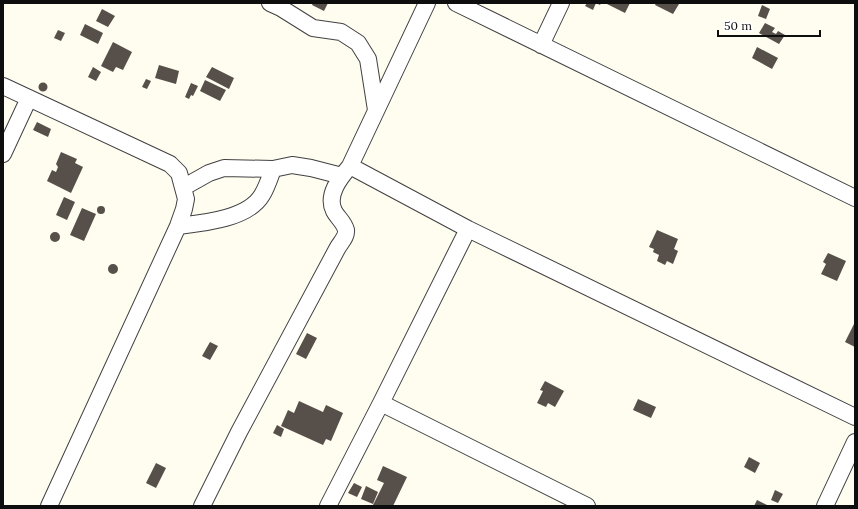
<svg xmlns="http://www.w3.org/2000/svg" width="858" height="509" font-family="Lora,serif">
<rect width="100%" height="100%" fill="#fffcf0"/>
<path fill="#57504a" d="M 313,3 L 328,3 L 324,11 L 312,5 Z
M 587,3 L 601,3 L 600,5 L 596,3 L 593,10 L 585,6 Z
M 605,3 L 630,3 L 625,13 Z
M 656,3 L 677,3 L 679,4 L 673,14 L 655,5 Z
M 762,5 L 770,9 L 766,19 L 758,16 Z
M 102,9 L 115,16 L 108,27 L 96,21 Z
M 765,23 L 775,28 L 772,32 L 776,34 L 778,31 L 785,35 L 779,44 L 759,33 Z
M 85,24 L 103,33 L 98,44 L 80,35 Z
M 58,30 L 65,33 L 61,41 L 54,38 Z
M 113,42 L 132,52 L 123,70 L 116,67 L 113,72 L 101,66 Z
M 757,47 L 778,58 L 772,69 L 752,58 Z
M 159,65 L 179,71 L 176,84 L 155,78 Z
M 93,67 L 101,72 L 96,81 L 88,77 Z
M 212,67 L 234,78 L 229,89 L 206,77 Z
M 146,79 L 151,81 L 147,89 L 142,87 Z
M 205,80 L 226,90 L 220,101 L 200,91 Z
M38.5 87a4.5 4.5 0 1 1 9 0a4.5 4.5 0 1 1-9 0Z
M 191,83 L 198,86 L 193,96 L 191,95 L 189,99 L 185,97 Z
M 37,122 L 51,129 L 48,137 L 33,130 Z
M 61,152 L 77,159 L 75,163 L 83,167 L 71,193 L 47,181 L 52,170 L 56,172 L 58,167 L 56,164 Z
M 64,197 L 75,202 L 67,220 L 56,215 Z
M97 210a4 4 0 1 1 8 0a4 4 0 1 1-8 0Z
M 82,208 L 96,214 L 84,241 L 70,235 Z
M 657,230 L 678,239 L 674,249 L 678,251 L 673,264 L 667,261 L 665,265 L 657,261 L 659,255 L 653,252 L 654,249 L 649,247 Z
M50 237a5 5 0 1 1 10 0a5 5 0 1 1-10 0Z
M 828,253 L 846,261 L 837,281 L 821,274 L 826,264 L 823,262 Z
M108 269a5 5 0 1 1 10 0a5 5 0 1 1-10 0Z
M 855,322 L 855,347 L 845,342 Z
M 307,333 L 317,338 L 306,359 L 296,354 Z
M 210,342 L 218,346 L 210,360 L 202,356 Z
M 545,381 L 564,391 L 555,407 L 548,403 L 546,407 L 537,403 L 543,391 L 540,390 Z
M 638,399 L 656,407 L 651,418 L 633,410 Z
M 299,401 L 323,412 L 326,405 L 343,413 L 331,441 L 326,439 L 323,445 L 281,426 L 288,410 L 294,413 Z
M 277,425 L 284,429 L 281,437 L 273,433 Z
M 749,457 L 760,463 L 755,473 L 744,467 Z
M 156,463 L 166,468 L 156,488 L 146,483 Z
M 383,466 L 407,477 L 393,506 L 373,505 L 384,483 L 377,480 Z
M 354,483 L 362,487 L 357,497 L 348,493 Z
M 366,486 L 378,492 L 373,504 L 361,499 Z
M 775,490 L 783,494 L 778,503 L 771,500 Z
M 757,500 L 769,506 L 754,506 Z"/>
<g fill="none" stroke-linecap="round" stroke-linejoin="round">
<defs>
<path id="street" d="M 270,3 L 281,8 L 313,28 L 341,32 L 358,43 L 368,59 L 376,110
M 456,3 L 855,198
M 541,45 L 561,3
M 3,86 L 170,164 L 179,173 L 186,199 L 184,209 L 178,226 L 49,506
M 3,154 L 29,98
M 350,166 L 468,229 L 855,417
M 184,187 L 209,173 L 224,168 L 273,169 L 292,165 L 311,168 L 342,176
M 178,226 C 203,223 248,219 262,195 C 267,187 270,177 273,169
M 381,403 L 587,506
M 202,506 L 239,432 L 337,249 C 340,243 347,237 346,230 C 344,222 337,217 334,211 C 326,195 340,178 350,166 L 427,3
M 328,506 L 381,403 L 468,229
M 825,506 L 855,442"/>
</defs>
<use href="#street" stroke="#414141" stroke-width="18"/>
<use href="#street" stroke="#fff" stroke-width="16"/>
</g>
<rect width="858" height="509" fill="none" stroke="#0e0e0e" stroke-width="8"/>
<path d="M718 30v6h102v-6" fill="none" stroke="#0e0e0e" stroke-width="2"/>
<text x="724" y="30" font-size="12" fill="#0e0e0e" stroke="#ffffff" stroke-width="3" paint-order="stroke">50 m</text>
</svg>
